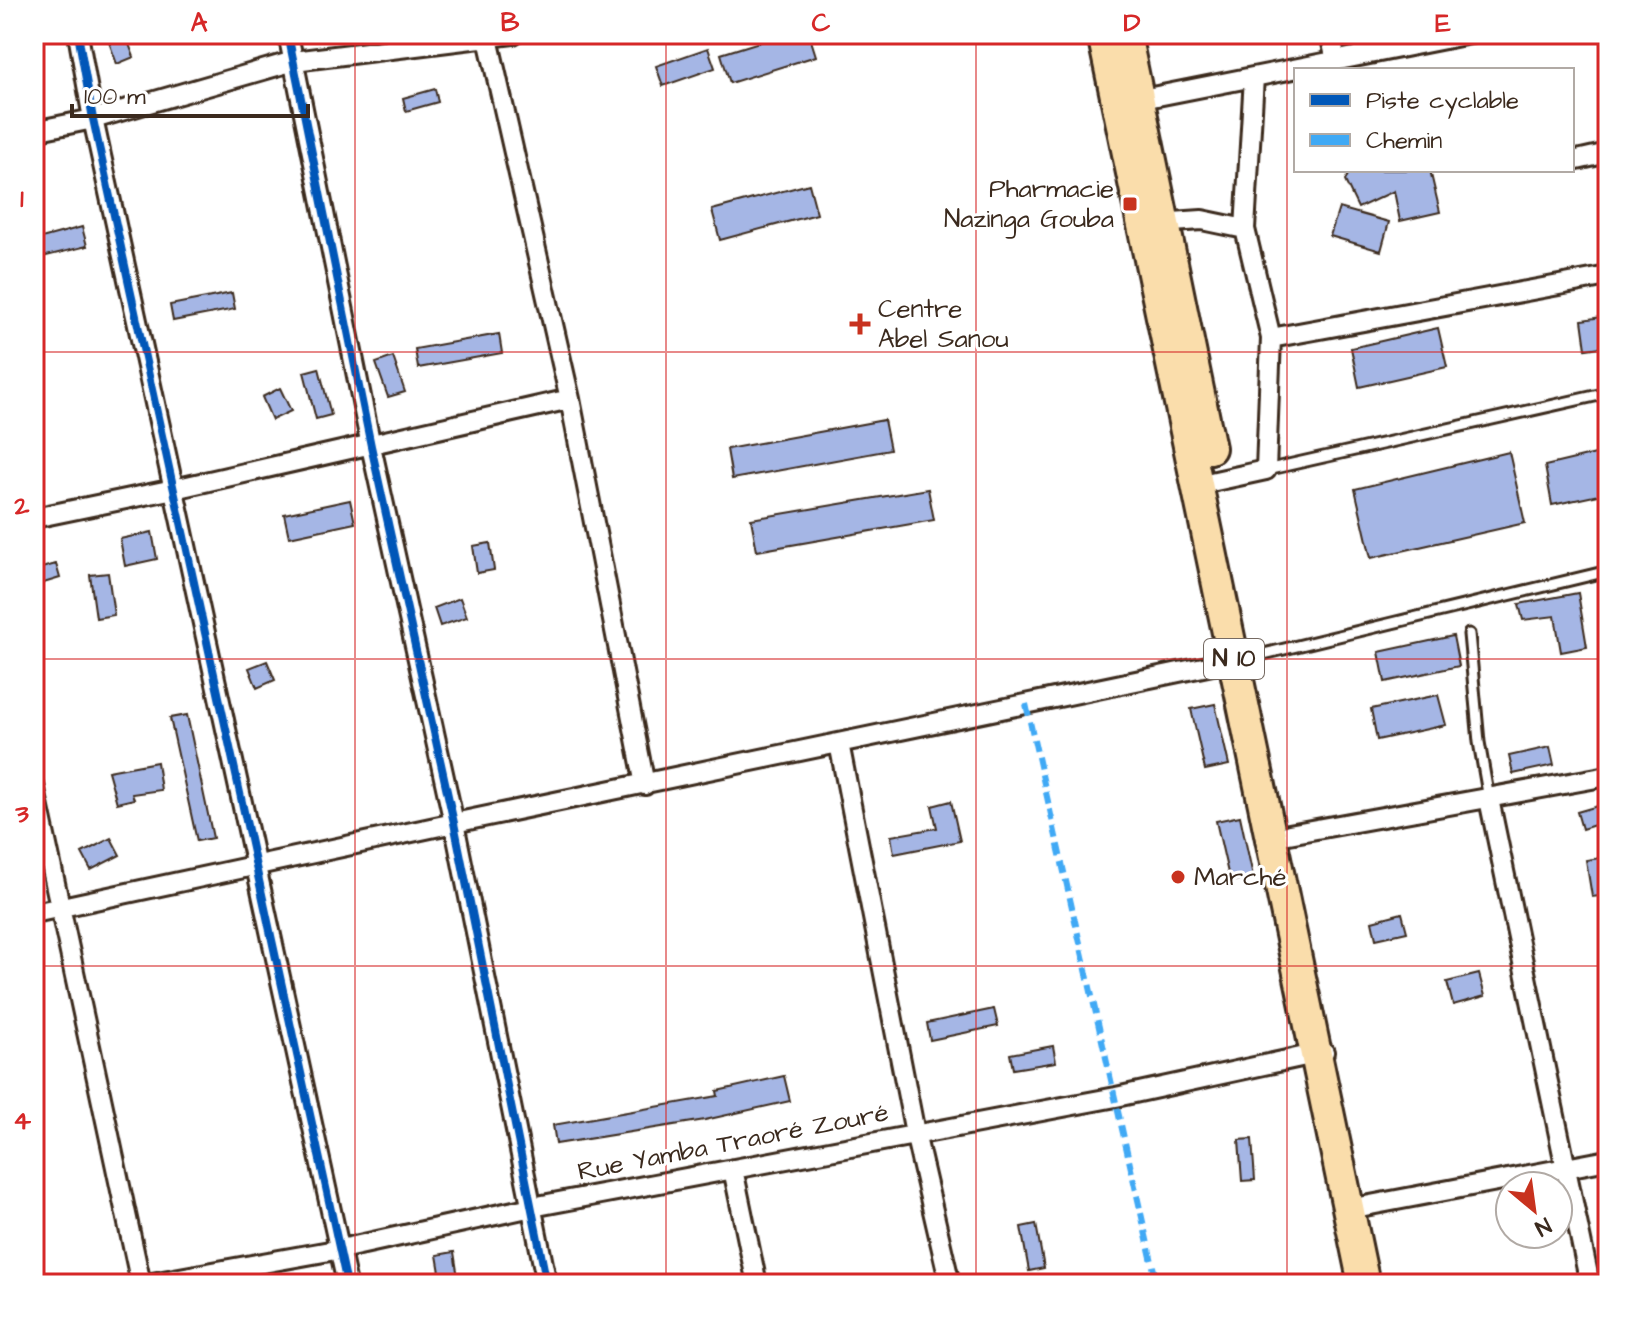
<svg xmlns="http://www.w3.org/2000/svg" width="1642" height="1318" font-family="'Architects Daughter',sans-serif">
<rect width="100%" height="100%" fill="#fff"/>
<filter id="ink" filterUnits="userSpaceOnUse"><feTurbulence type="fractalNoise" baseFrequency=".0125" numOctaves="2"/><feDisplacementMap in="SourceGraphic" scale="16" xChannelSelector="R" yChannelSelector="G"/><feConvolveMatrix kernelMatrix="1 2 1 2 8 2 1 2 1" color-interpolation-filters="sRGB"/></filter>
<g filter="url(#ink)">
<path fill="#a5b6e5" stroke="#3b2a1e" stroke-width="2" d="M 106,34 L 125,34 L 134,57 L 117,64 Z
M 785,34 L 809,34 L 816,56 L 730,83 L 721,54 Z
M 708,48 L 715,68 L 663,86 L 656,66 Z
M 435,89 L 438,102 L 406,111 L 403,98 Z
M 1350,170 L 1430,170 L 1440,212 L 1400,221 L 1394,191 L 1358,208 L 1345,181 Z
M 809,184 L 817,214 L 720,240 L 712,210 Z
M 1339,208 L 1389,222 L 1381,251 L 1330,236 Z
M 82,227 L 87,246 L 34,259 L 34,240 Z
M 232,293 L 235,309 L 173,321 L 170,305 Z
M 1608,316 L 1608,346 L 1586,349 L 1582,320 Z
M 1438,328 L 1447,367 L 1359,387 L 1351,348 Z
M 499,334 L 502,353 L 418,368 L 415,349 Z
M 393,357 L 405,392 L 388,397 L 376,363 Z
M 319,368 L 331,415 L 316,419 L 304,372 Z
M 280,388 L 291,411 L 272,420 L 262,397 Z
M 884,420 L 890,450 L 732,479 L 727,449 Z
M 1608,451 L 1608,493 L 1552,505 L 1545,466 Z
M 1509,452 L 1525,523 L 1371,558 L 1355,489 Z
M 928,489 L 934,520 L 757,551 L 751,519 Z
M 350,500 L 355,523 L 289,537 L 284,514 Z
M 152,532 L 157,559 L 125,566 L 120,539 Z
M 490,543 L 494,570 L 477,573 L 473,546 Z
M 56,564 L 60,578 L 34,586 L 34,570 Z
M 108,573 L 114,615 L 96,618 L 90,575 Z
M 1578,593 L 1587,647 L 1561,652 L 1555,616 L 1523,620 L 1519,604 Z
M 460,598 L 467,617 L 440,626 L 434,608 Z
M 1453,636 L 1459,666 L 1385,682 L 1379,652 Z
M 267,661 L 275,680 L 257,688 L 249,668 Z
M 1438,695 L 1446,725 L 1377,740 L 1371,709 Z
M 1215,704 L 1229,765 L 1205,770 L 1191,709 Z
M 187,715 L 213,838 L 197,841 L 170,718 Z
M 1550,747 L 1554,765 L 1513,774 L 1509,756 Z
M 157,762 L 161,790 L 132,794 L 134,799 L 117,803 L 108,771 Z
M 951,801 L 960,841 L 894,854 L 891,836 L 937,828 L 932,806 Z
M 1608,803 L 1608,821 L 1582,829 L 1577,812 Z
M 1240,816 L 1253,876 L 1230,882 L 1216,821 Z
M 111,838 L 120,855 L 91,870 L 82,853 Z
M 1607,857 L 1608,895 L 1592,897 L 1586,860 Z
M 1402,913 L 1407,932 L 1376,939 L 1372,921 Z
M 1479,974 L 1485,996 L 1453,1005 L 1447,982 Z
M 994,1009 L 998,1026 L 930,1040 L 927,1023 Z
M 1053,1046 L 1056,1062 L 1013,1069 L 1010,1054 Z
M 784,1076 L 790,1101 L 705,1120 L 556,1144 L 553,1125 L 718,1096 L 717,1091 Z
M 1252,1139 L 1255,1180 L 1242,1181 L 1239,1140 Z
M 1036,1224 L 1044,1268 L 1029,1271 L 1021,1227 Z
M 454,1252 L 459,1284 L 442,1284 L 437,1255 Z"/>
<g fill="none" stroke-linecap="round" stroke-linejoin="round">
<defs>
<path id="service" d="M 1266,470 L 1608,393
M 1469,634 L 1479,742 L 1489,799
M 1251,657 L 1608,571"/>
<path id="minor" d="M 78,34 L 93,119 L 347,1284
M 288,34 L 371,446 L 454,823 L 547,1284
M 487,34 L 570,399 L 645,785
M 1330,34 L 1336,61
M 1254,77 L 1245,229 L 1271,338
M 1132,101 L 1470,34
M 34,131 L 93,119 L 294,61 L 513,34
M 1577,160 L 1608,153
M 1158,223 L 1202,220 L 1245,229
M 1197,485 L 1266,470 L 1271,338 L 1608,276
M 34,518 L 174,489 L 570,399
M 839,743 L 915,1133 L 950,1284
M 34,785 L 141,1284
M 1489,799 L 1590,1284
M 1289,834 L 1608,776
M 34,913 L 454,823 L 1251,657
M 733,1169 L 757,1284
M 1349,1209 L 1608,1160
M 146,1284 L 341,1249 L 532,1207 L 1116,1097 L 1324,1052"/>
<path id="primary" d="M 1103,34 L 1364,1284
M 1125,34 L 1210,448"/>
</defs>
<use href="#service" stroke="#3b2a1e" stroke-width="15"/>
<use href="#minor" stroke="#3b2a1e" stroke-width="24"/>
<use href="#primary" stroke="#3b2a1e" stroke-width="36"/>
<use href="#service" stroke="#fff" stroke-width="9"/>
<use href="#minor" stroke="#fff" stroke-width="18"/>
<use href="#primary" stroke="#faddab" stroke-width="30"/>
<path stroke="#3fa9f5" stroke-width="6" stroke-dasharray="12 6" stroke-linecap="butt" d="M 1026,704 L 1157,1284"/>
<defs>
<path id="cycleway" d="M 78,34 L 93,119 L 347,1284
M 288,34 L 371,446 L 454,823 L 547,1284"/>
</defs>
<use href="#cycleway" stroke="#fff" stroke-width="13"/>
<use href="#cycleway" stroke="#0057b8" stroke-width="8"/>
</g>
</g>
<path fill="none" stroke="#d62828" stroke-width="2" stroke-opacity="0.55" d="M 355,34 L 355,1284M 666,34 L 666,1284M 976,34 L 976,1284M 1287,34 L 1287,1284M 34,352 L 1608,352M 34,659 L 1608,659M 34,966 L 1608,966"/>
<g fill="#c8321e" stroke="#fff" stroke-width="3">
<rect x="1122" y="196" width="16" height="16" rx="4"/>
<path d="M856 312h8v8h8v8h-8v8h-8v-8h-8v-8h8z"/>
<circle cx="1178" cy="877" r="8"/>
</g>
<g text-anchor="middle" dominant-baseline="central" stroke-width="6" stroke-linejoin="round" paint-order="stroke">
<rect fill="#fff" stroke="#766a62" stroke-width="2" x="1204" y="639" width="60" height="40" rx="6"/>
<g font-size="24" font-weight="bold" fill="#3b2a1e">
<text x="1234" y="659">N 10</text>
</g>
<g font-size="26" fill="#3b2a1e" stroke="#fff" text-anchor="start">
<text x="1114" y="189" text-anchor="end">Pharmacie<tspan x="1114" dy="30">Nazinga Gouba</tspan></text>
<text x="878" y="309">Centre<tspan x="878" dy="30">Abel Sanou</tspan></text>
<text x="1194" y="877">Marché</text>
</g>
<g font-size="26" fill="#3b2a1e" stroke="#fff">
<text transform="translate(733 1142) rotate(-11)">Rue Yamba Traoré Zouré</text>
</g>
</g>
<rect width="1642" height="1318" fill="none" stroke="#fff" stroke-width="88"/>
<rect x="1294" y="68" width="280" height="104" fill="#ffffff" stroke="#b1aaa5" stroke-width="2"/>
<rect x="1310" y="94" width="40" height="12" fill="#0057b8" stroke="#b1aaa5" stroke-width="2"/>
<text x="1366" y="108" font-size="24" fill="#3b2a1e">Piste cyclable</text>
<rect x="1310" y="134" width="40" height="12" fill="#3fa9f5" stroke="#b1aaa5" stroke-width="2"/>
<text x="1366" y="148" font-size="24" fill="#3b2a1e">Chemin</text>
<g transform="translate(1534 1210) rotate(151)"><circle r="38" fill="#ffffff" stroke="#b1aaa5" stroke-width="2"/>
<path d="M0-6L14 30L0 20L-14 30Z" fill="#c8321e"/>
<text y="-12" font-size="22" font-weight="bold" text-anchor="middle" fill="#3b2a1e">N</text>
</g>
<path d="M72 104v12h236v-12" fill="none" stroke="#3b2a1e" stroke-width="4"/>
<text x="84" y="104" font-size="24" fill="#3b2a1e" stroke="#ffffff" stroke-width="6" paint-order="stroke">100 m</text>
<rect x="44" y="44" width="1554" height="1230" fill="none" stroke="#d62828" stroke-width="3"/>
<g font-size="26" text-anchor="middle" font-weight="bold" fill="#d62828">
<text x="199" y="31">A</text>
<text x="510" y="31">B</text>
<text x="821" y="31">C</text>
<text x="1132" y="31">D</text>
<text x="1443" y="31">E</text>
<text x="22" y="207">1</text>
<text x="22" y="514">2</text>
<text x="22" y="822">3</text>
<text x="22" y="1129">4</text>
</g>
</svg>
